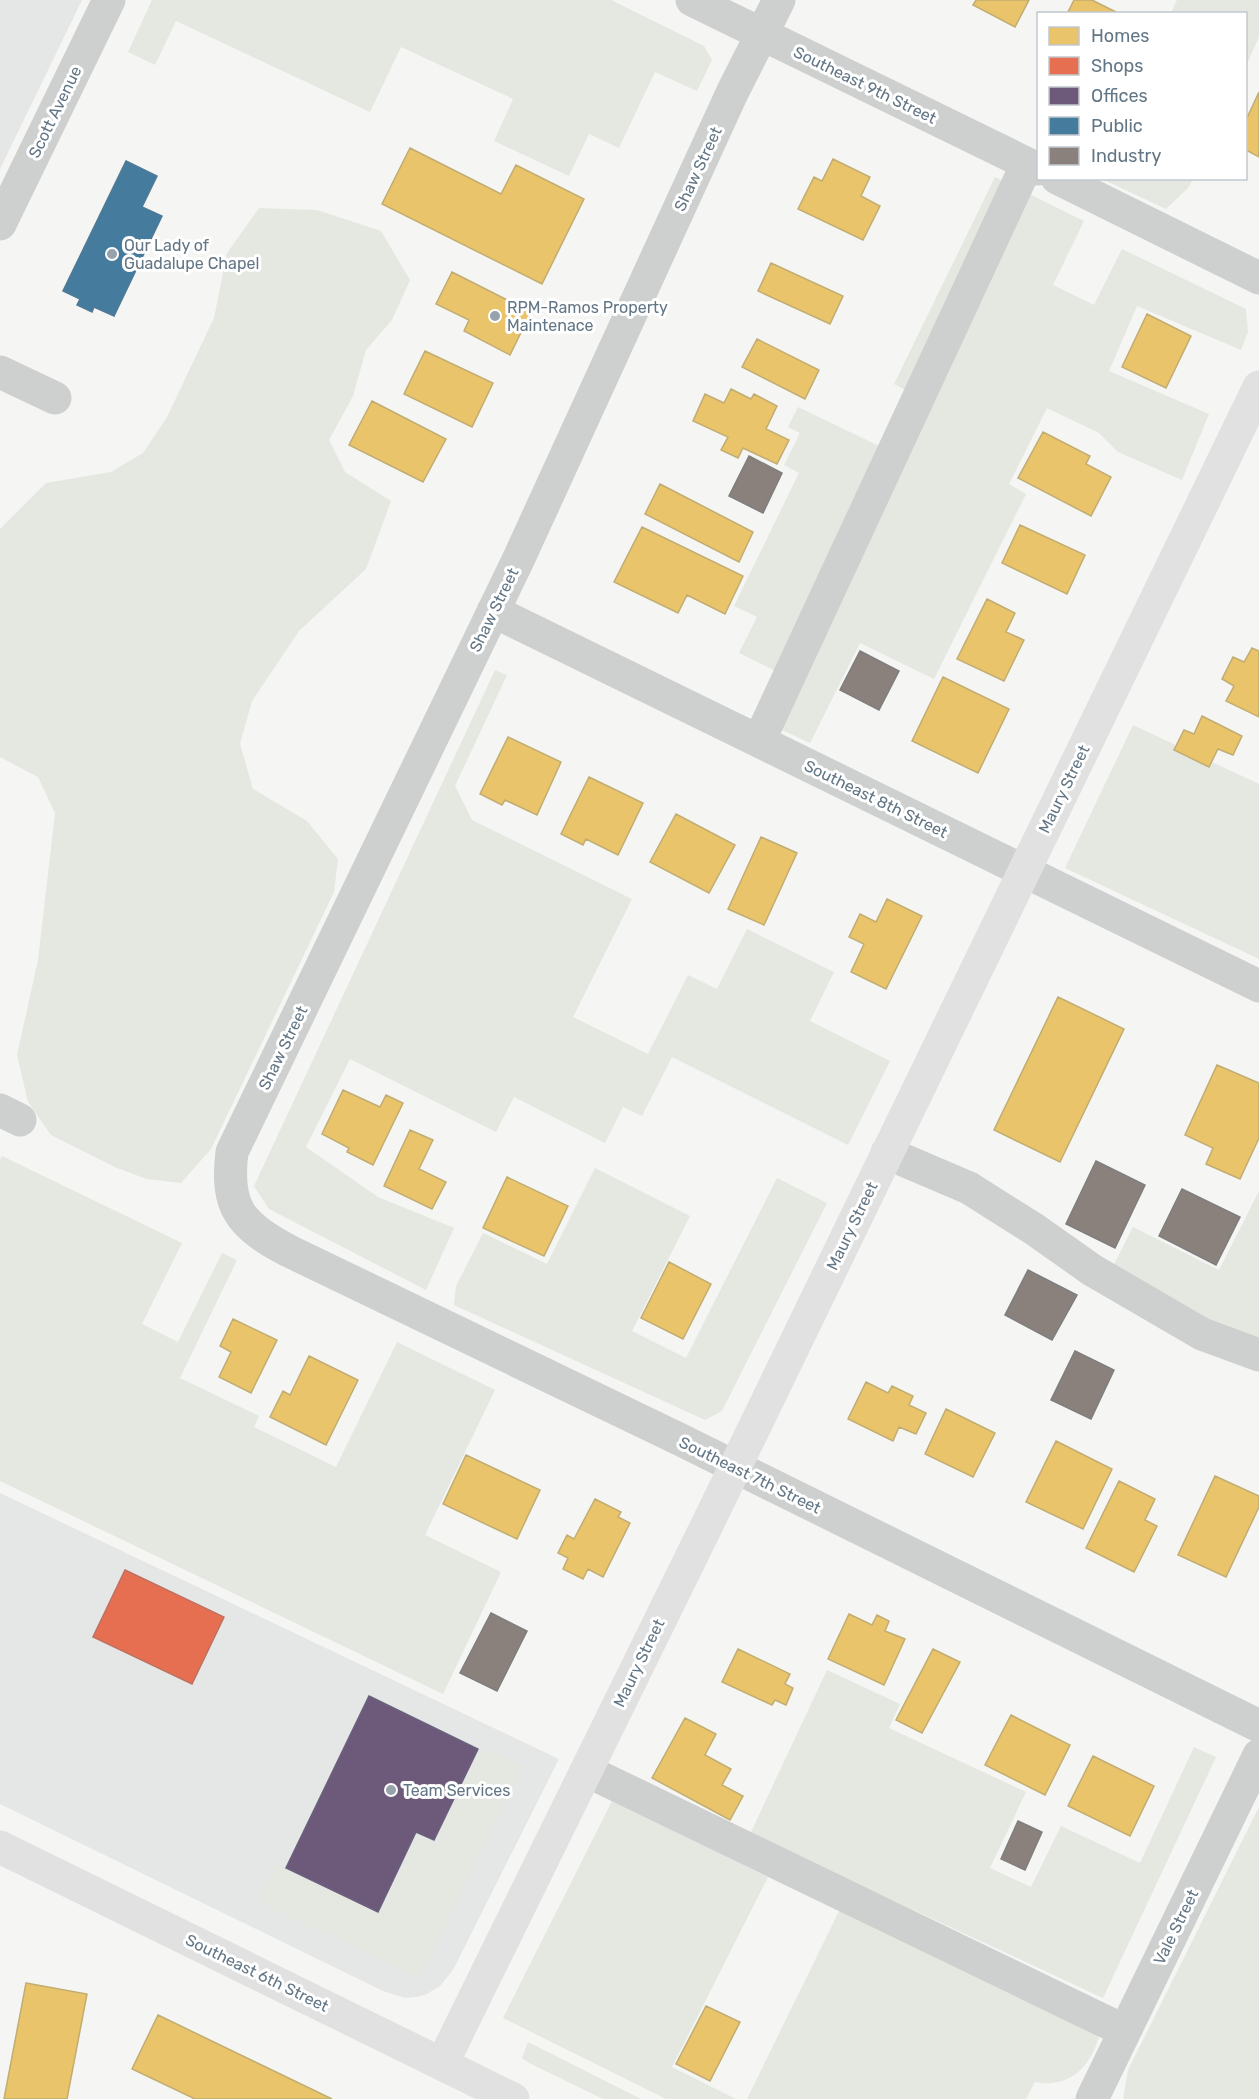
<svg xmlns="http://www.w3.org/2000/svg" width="1259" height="2099" font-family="Rubik,sans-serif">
<rect width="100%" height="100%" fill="#f5f5f3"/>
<path fill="#e5e7e6" d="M 0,0 L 82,0 L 0,169 Z
M 0,1493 L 559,1759 L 453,1970 L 440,1986 L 425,1995 L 416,1997 L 405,1998 L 383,1991 L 0,1804 Z"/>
<path fill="#e4e8e1" d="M 152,0 L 611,0 L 704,46 L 712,60 L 697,91 L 655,72 L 619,148 L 589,134 L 569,176 L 494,141 L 513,99 L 401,47 L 370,112 L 176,21 L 155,65 L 128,52 Z
M 1177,0 L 1259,0 L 1259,37 L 1246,66 L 1246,14 L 1171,13 Z
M 995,177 L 1084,221 L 1053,285 L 1094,305 L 1122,249 L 1246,309 L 1248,332 L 1241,350 L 1137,306 L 1109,371 L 1209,414 L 1182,480 L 1118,452 L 1099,433 L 1047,408 L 1009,484 L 1026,494 L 934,679 L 860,643 L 810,743 L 773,726 L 796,681 L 739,653 L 757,617 L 734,606 L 799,473 L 784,465 L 800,433 L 788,427 L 798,407 L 902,457 L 929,402 L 894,384 Z
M 1102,179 L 1193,179 L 1188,188 L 1166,209 Z
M 259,208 L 317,210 L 381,231 L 410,280 L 392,320 L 366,350 L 353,396 L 329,440 L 345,472 L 391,501 L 366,569 L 299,631 L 252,701 L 240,744 L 253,789 L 307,821 L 338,859 L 334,892 L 211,1149 L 181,1183 L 147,1179 L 117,1168 L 51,1135 L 28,1102 L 17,1055 L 38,960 L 55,813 L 38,777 L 0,757 L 0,529 L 46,483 L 111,472 L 143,453 L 167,417 L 214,318 L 227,253 Z
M 495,670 L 507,675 L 455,786 L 472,820 L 632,899 L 573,1017 L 648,1054 L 688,975 L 717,989 L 747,929 L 834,972 L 810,1021 L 890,1061 L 848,1145 L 672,1057 L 642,1116 L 623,1107 L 605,1143 L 514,1097 L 496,1132 L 350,1059 L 306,1147 L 378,1197 L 454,1228 L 426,1290 L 269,1209 L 254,1186 Z
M 1133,725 L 1259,784 L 1259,959 L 1065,868 Z
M 2,1156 L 182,1243 L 142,1324 L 178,1342 L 222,1253 L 237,1260 L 180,1378 L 259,1416 L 254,1427 L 336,1467 L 397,1342 L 495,1390 L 425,1535 L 501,1572 L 443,1694 L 0,1481 L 0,1160 Z
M 595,1168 L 690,1216 L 632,1331 L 686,1358 L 777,1178 L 827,1203 L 722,1411 L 705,1420 L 454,1305 L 456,1286 L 483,1233 L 547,1264 Z
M 1259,1191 L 1259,1353 L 1109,1274 L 1133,1227 L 1219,1270 Z
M 827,1670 L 900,1704 L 889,1728 L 1026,1792 L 990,1868 L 1031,1887 L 1061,1826 L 1140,1863 L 1194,1747 L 1216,1757 L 1103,1998 L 750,1834 Z
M 482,1748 L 521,1767 L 419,1979 L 258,1902 L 276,1865 L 381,1915 L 419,1836 L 435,1844 Z
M 613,1799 L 768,1877 L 672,2067 L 736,2099 L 666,2099 L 503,2018 Z
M 1259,1807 L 1259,2099 L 1123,2099 L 1128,2070 Z
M 841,1907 L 1099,2035 C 1092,2067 1068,2089 1035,2082 L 1026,2099 L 747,2099 Z
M 528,2042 L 641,2099 L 603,2099 L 531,2064 L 522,2058 Z"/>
<path fill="#e9c46a" stroke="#c1ad72" stroke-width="1.5" d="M 976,0 L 1029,0 L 1015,27 L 973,5 Z
M 1074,0 L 1092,0 L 1120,14 L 1067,14 Z
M 1259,92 L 1259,157 L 1246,150 L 1246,120 Z
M 410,148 L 501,194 L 516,165 L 584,199 L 542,284 L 382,204 Z
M 833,159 L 870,177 L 861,196 L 880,206 L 863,240 L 798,209 L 814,177 L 822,181 Z
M 771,263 L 843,296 L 830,324 L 758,291 Z
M 452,272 L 531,312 L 510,355 L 464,331 L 469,320 L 436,304 Z
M 1147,314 L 1191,336 L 1166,388 L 1122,367 Z
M 757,339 L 819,370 L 805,399 L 742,367 Z
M 425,351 L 493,383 L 472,427 L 404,394 Z
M 731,389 L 751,399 L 754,394 L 777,406 L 766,429 L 789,440 L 777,464 L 743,448 L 738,458 L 721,450 L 728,437 L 693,421 L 705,394 L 724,403 Z
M 372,401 L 446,439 L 423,482 L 349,445 Z
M 1043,432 L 1090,456 L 1086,464 L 1111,477 L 1091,516 L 1018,478 Z
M 660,484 L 753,532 L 739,562 L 645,514 Z
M 1020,525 L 1085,555 L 1067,594 L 1002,563 Z
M 642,527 L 743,576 L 725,614 L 687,595 L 678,613 L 614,582 Z
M 987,599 L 1015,613 L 1006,632 L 1024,640 L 1004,681 L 957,659 Z
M 1252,648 L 1259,651 L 1259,717 L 1226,701 L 1234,686 L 1222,679 L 1233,657 L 1244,662 Z
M 943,677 L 1009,709 L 978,773 L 912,741 Z
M 1202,716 L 1242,736 L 1233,755 L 1218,749 L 1209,767 L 1174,750 L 1184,730 L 1194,734 Z
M 508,737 L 561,762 L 537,815 L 505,800 L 502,805 L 480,794 Z
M 589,777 L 643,803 L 618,855 L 586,839 L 583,845 L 561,834 Z
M 676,814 L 735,845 L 709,893 L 650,862 Z
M 761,837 L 797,853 L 764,925 L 728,909 Z
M 887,899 L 922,916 L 886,989 L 851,972 L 864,944 L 849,937 L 860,914 L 876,922 Z
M 1058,997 L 1124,1029 L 1060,1162 L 994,1130 Z
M 1217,1065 L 1259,1083 L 1259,1138 L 1240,1179 L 1206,1164 L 1213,1148 L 1185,1135 Z
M 343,1090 L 380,1107 L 386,1095 L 403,1103 L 373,1165 L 347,1152 L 349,1148 L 322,1134 Z
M 410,1130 L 433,1140 L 419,1169 L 446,1182 L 432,1209 L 384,1186 Z
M 507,1177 L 568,1206 L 544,1256 L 483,1228 Z
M 669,1262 L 711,1284 L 683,1339 L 641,1318 Z
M 233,1319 L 277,1340 L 251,1393 L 219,1377 L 231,1352 L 220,1346 Z
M 309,1356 L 358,1380 L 326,1445 L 270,1417 L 283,1391 L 290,1395 Z
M 866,1382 L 888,1393 L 892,1386 L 913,1396 L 909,1405 L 926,1413 L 916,1434 L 899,1427 L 893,1441 L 848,1419 Z
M 946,1409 L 995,1433 L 973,1477 L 925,1454 Z
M 1056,1441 L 1112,1469 L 1083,1529 L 1026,1502 Z
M 466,1455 L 540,1490 L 517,1539 L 443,1504 Z
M 1215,1476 L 1259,1496 L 1259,1507 L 1226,1577 L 1178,1555 Z
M 1119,1481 L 1155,1499 L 1145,1520 L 1157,1526 L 1134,1572 L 1086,1548 Z
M 595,1499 L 621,1512 L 618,1517 L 630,1523 L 603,1577 L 588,1569 L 583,1579 L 563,1569 L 568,1558 L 558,1553 L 567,1535 L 574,1539 Z
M 849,1614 L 872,1625 L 877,1615 L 889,1621 L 885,1631 L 905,1639 L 884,1685 L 828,1659 Z
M 738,1649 L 790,1674 L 785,1684 L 793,1688 L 786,1705 L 775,1700 L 772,1705 L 722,1682 Z
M 933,1649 L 960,1662 L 922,1733 L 896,1720 Z
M 1011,1715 L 1070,1745 L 1045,1795 L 985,1765 Z
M 685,1718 L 716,1734 L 705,1755 L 731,1769 L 722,1785 L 743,1796 L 730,1820 L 652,1778 Z
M 1093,1756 L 1154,1786 L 1130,1836 L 1068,1806 Z
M 26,1983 L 87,1994 L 67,2099 L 4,2099 Z
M 706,2006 L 740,2022 L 710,2081 L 676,2064 Z
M 158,2015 L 332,2099 L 195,2099 L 132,2069 Z"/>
<path fill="#e76f51" stroke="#bf7161" stroke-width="1.5" d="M 125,1570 L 224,1617 L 192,1684 L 93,1637 Z"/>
<path fill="#6d597a" stroke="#6a627d" stroke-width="1.5" d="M 369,1696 L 478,1749 L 434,1840 L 416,1832 L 378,1912 L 286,1868 Z"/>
<path fill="#457b9d" stroke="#4e7a96" stroke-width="1.5" d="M 126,161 L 157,176 L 142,207 L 162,216 L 114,316 L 94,307 L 92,312 L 77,305 L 80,299 L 63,291 Z"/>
<path fill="#8a817c" stroke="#7e7e7f" stroke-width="1.5" d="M 749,456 L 782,473 L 763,513 L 729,496 Z
M 860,651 L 899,671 L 879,710 L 840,690 Z
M 1096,1161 L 1145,1185 L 1115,1248 L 1066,1224 Z
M 1182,1189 L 1240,1217 L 1216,1265 L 1159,1236 Z
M 1028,1270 L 1077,1295 L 1052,1340 L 1005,1315 Z
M 1075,1351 L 1114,1370 L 1091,1419 L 1051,1400 Z
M 491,1613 L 527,1631 L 497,1691 L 460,1673 Z
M 1018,1821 L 1042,1832 L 1025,1870 L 1001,1859 Z"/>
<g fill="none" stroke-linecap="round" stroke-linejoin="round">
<path stroke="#ced0d0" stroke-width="33" d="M 692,0 L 1038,169
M 779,0 L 732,93 L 519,558 L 232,1152 C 225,1208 241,1226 289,1251 L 679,1439 L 1259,1726
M 1057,178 L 1259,278
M 0,224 L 109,0
M 0,372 L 55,398
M 493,611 L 1259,986
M 759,741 L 1027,164
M 0,1110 L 20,1120
M 887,1153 L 969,1188 L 1034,1229 L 1092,1270 L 1202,1334 L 1259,1355
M 587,1771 L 1125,2031
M 1092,2099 L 1259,1755"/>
<path stroke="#e1e1e2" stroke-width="33" d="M 0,1847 L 513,2099
M 442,2064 L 707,1525 L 1259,387"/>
</g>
<g fill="#96a2ac" stroke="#fff" stroke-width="2">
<circle cx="112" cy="254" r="6"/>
<circle cx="495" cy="316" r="6"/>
<circle cx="391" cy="1790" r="6"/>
</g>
<g text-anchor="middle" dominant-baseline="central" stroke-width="6" stroke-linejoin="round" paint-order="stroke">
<g font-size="16" fill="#637685" stroke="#fff">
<text transform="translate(865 85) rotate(26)">Southeast 9th Street</text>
<text transform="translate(55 112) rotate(-64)">Scott Avenue</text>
<text transform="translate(698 169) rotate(-65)">Shaw Street</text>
<text transform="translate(494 610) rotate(-64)">Shaw Street</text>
<text transform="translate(1064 789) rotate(-64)">Maury Street</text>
<text transform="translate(876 799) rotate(26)">Southeast 8th Street</text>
<text transform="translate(283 1048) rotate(-64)">Shaw Street</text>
<text transform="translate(852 1226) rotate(-64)">Maury Street</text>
<text transform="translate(750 1475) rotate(26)">Southeast 7th Street</text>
<text transform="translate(639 1663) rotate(-64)">Maury Street</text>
<text transform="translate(1176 1927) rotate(-64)">Vale Street</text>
<text transform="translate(257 1973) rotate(26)">Southeast 6th Street</text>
</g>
<g font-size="16" fill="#637685" stroke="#fff" text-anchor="start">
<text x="124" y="245">Our Lady of<tspan x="124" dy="18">Guadalupe Chapel</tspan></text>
<text x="507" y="307">RPM-Ramos Property<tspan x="507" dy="18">Maintenace</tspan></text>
<text x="403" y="1790">Team Services</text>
</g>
</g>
<rect x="1037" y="12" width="210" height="168" fill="#ffffff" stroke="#c1c8ce" stroke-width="1.5"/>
<rect x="1049" y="27" width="30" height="18" fill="#e9c46a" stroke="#c1c8ce" stroke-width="1.5"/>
<text x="1091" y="42" font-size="18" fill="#637685">Homes</text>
<rect x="1049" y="57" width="30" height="18" fill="#e76f51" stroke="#c1c8ce" stroke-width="1.5"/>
<text x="1091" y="72" font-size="18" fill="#637685">Shops</text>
<rect x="1049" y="87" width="30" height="18" fill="#6d597a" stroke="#c1c8ce" stroke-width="1.5"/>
<text x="1091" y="102" font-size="18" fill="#637685">Offices</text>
<rect x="1049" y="117" width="30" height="18" fill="#457b9d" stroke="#c1c8ce" stroke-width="1.5"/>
<text x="1091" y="132" font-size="18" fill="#637685">Public</text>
<rect x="1049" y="147" width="30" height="18" fill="#8a817c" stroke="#c1c8ce" stroke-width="1.5"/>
<text x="1091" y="162" font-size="18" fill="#637685">Industry</text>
</svg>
